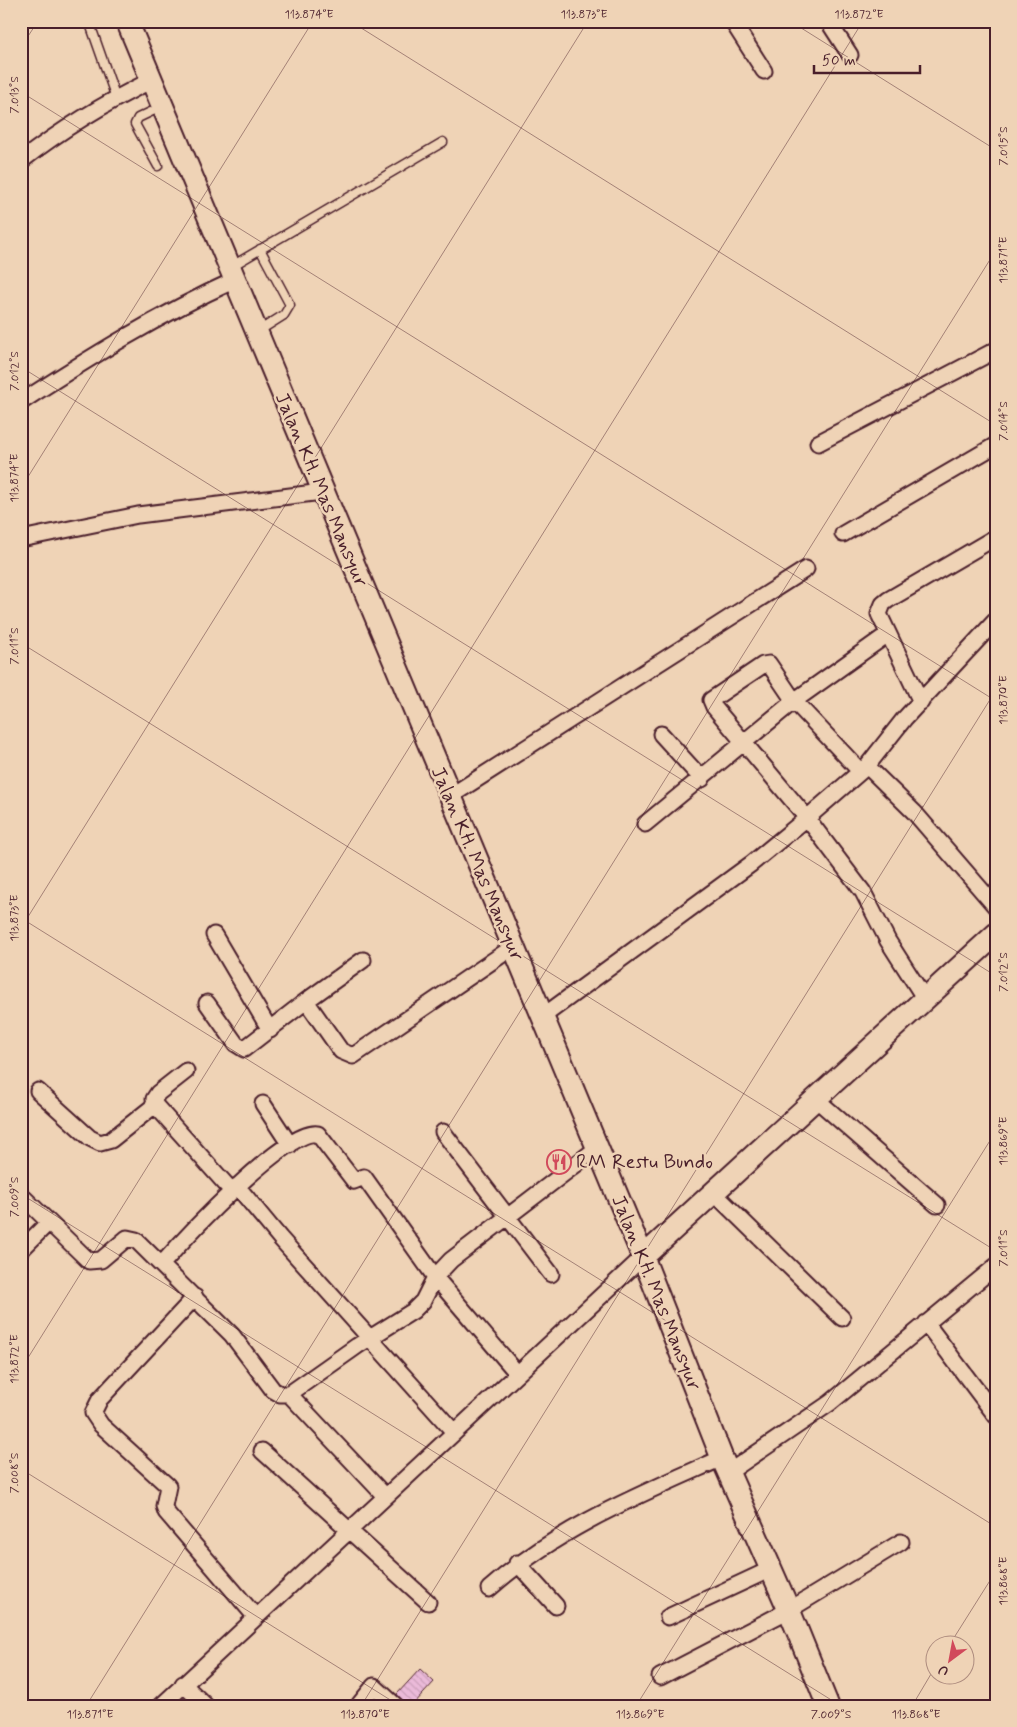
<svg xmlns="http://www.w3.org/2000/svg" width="1017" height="1727" font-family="Mynerve,sans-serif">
<defs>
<pattern id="building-back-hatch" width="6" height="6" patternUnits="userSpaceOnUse" patternTransform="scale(1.25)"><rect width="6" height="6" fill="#ebbad9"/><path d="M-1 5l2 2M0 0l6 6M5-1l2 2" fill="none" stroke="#cb9fba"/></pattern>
</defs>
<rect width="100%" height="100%" fill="#efd3b6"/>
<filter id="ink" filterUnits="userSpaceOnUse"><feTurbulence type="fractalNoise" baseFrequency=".02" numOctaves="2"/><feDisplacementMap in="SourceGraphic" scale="10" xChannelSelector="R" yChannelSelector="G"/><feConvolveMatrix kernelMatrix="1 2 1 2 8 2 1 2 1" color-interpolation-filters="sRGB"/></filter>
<g filter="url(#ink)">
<path fill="url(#building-back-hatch)" stroke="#4a1f2b" d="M 420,1669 L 434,1682 L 412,1706 L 405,1706 L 397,1694 Z"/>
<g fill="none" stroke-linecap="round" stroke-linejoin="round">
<defs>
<path id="lane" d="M 89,21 L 116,98
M 158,166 L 135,124 L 138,118 L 161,107
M 232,266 L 443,142
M 257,332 L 284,315 L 290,305 L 260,249"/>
<path id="street" d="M 732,21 L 764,71
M 828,21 L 850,55
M 21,161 C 62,129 105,103 152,80
M 21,402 C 89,358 160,314 233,281
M 818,443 L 996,350
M 843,534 L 996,445
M 21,539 L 138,515 L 322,492
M 921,702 L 879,614 L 883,604 L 888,600 L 996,537
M 661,734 L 702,779
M 867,766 L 914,812 L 996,907
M 860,771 L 794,701 L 769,664 L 763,665 L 711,700 L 714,707 L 807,818 L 863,892 L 888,941 L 925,999
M 449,797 L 806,569
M 645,824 L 794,701 L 888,634
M 214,935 L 270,1030
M 306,1001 L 363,960
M 207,1003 L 236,1044 L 244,1049 L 306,1001 L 341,1051 L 353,1056 L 513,947
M 542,1017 L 751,864 L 807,818 L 867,766 L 904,719 L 996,620
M 186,1071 L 158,1093 L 154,1099 L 155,1105 L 231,1190
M 38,1091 L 90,1138 L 100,1143 L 111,1140 L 155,1105
M 817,1100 L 937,1205
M 263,1104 L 290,1145
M 443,1132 L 551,1274
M 237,1186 L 280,1238 L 454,1432
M 713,1192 L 842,1318
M 21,1195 L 89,1261 L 101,1260 L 127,1238 L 136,1240 L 232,1335 L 273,1390 L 280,1394 L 289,1394 L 357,1346 L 413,1311 L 423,1301 L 435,1277 L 451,1260 L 596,1149
M 21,1250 L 48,1223
M 162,1264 C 183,1240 287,1127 318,1134 L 354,1181 L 364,1177 L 435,1277 L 517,1373
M 195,1297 L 100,1399 L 93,1413 L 101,1425 L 168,1486 L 164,1506 L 166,1512 L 255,1616
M 926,1323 L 996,1416
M 289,1394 L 385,1496
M 262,1451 L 428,1602
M 729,1472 L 830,1403 L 996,1266
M 517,1563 L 556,1606
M 489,1589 C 557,1528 639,1495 722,1458
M 668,1617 L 771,1569
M 660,1677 L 789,1610 L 901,1542
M 183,1684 L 206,1706
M 161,1706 L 643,1257
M 358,1706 L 374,1686 L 396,1706"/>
<path id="secondary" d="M 127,21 L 643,1257 L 722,1458 L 789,1610 L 828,1706
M 643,1257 L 996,934"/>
</defs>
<use href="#lane" stroke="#4a1f2b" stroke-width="11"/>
<use href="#street" stroke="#4a1f2b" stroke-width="19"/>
<use href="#secondary" stroke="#4a1f2b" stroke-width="25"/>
<use href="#lane" stroke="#efd3b6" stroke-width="8"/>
<use href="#street" stroke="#efd3b6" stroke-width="15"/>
<use href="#secondary" stroke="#efd3b6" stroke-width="21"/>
</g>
</g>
<path fill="none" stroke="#4a1f2b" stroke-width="1" stroke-opacity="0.45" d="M 350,21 L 996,425M 790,21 L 996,150M 21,47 L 38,21M 21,92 L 996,701M 21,367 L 996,976M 21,488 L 313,21M 21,643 L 996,1251M 21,918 L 996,1527M 21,928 L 588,21M 21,1194 L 841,1706M 21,1369 L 863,21M 21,1469 L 400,1706M 950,1644 L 996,1571M 86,1706 L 996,250M 361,1706 L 996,690M 636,1706 L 996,1131M 912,1706 L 934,1669"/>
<defs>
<symbol id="restaurant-ring" viewBox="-11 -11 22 22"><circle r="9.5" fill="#efd3b6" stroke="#d1495b" stroke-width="1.5"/><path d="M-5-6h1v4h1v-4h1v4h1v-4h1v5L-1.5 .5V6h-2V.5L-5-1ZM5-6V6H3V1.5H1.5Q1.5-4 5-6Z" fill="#d1495b"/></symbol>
</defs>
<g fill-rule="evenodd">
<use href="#restaurant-ring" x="545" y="1148" width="28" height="28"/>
</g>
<g text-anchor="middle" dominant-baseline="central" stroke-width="5" stroke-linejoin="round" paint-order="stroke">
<g font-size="20" fill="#4a1f2b" stroke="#efd3b6">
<text transform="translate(321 490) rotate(67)">Jalan KH. Mas Mansyur</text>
<text transform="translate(477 864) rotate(67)">Jalan KH. Mas Mansyur</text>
<text transform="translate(656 1293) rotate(68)">Jalan KH. Mas Mansyur</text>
</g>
<g font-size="20" fill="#4a1f2b" stroke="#efd3b6" text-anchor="start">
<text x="576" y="1162">RM Restu Bundo</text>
</g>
</g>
<rect width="1017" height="1727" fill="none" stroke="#efd3b6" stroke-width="55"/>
<g transform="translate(950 1660) rotate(212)"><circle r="24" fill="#efd3b6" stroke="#ad8b7e"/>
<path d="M0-4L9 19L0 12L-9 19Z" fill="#d1495b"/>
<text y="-8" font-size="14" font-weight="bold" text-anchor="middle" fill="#4a1f2b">U</text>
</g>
<path d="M814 65v8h106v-8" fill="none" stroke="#4a1f2b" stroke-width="2.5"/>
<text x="822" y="65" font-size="15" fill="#4a1f2b" stroke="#efd3b6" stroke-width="4" paint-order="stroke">50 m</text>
<rect x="28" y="28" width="962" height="1672" fill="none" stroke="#4a1f2b" stroke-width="2"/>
<g font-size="12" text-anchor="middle" fill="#4a1f2b">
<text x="309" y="18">113.874°E</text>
<text x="584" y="18">113.873°E</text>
<text x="859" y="18">113.872°E</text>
<text transform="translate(14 95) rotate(-90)" y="4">7.013°S</text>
<text transform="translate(1003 146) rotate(-90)" y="4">7.015°S</text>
<text transform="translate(1003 260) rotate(-90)" y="4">113.871°E</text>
<text transform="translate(14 371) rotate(-90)" y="4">7.012°S</text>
<text transform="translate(1003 421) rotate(-90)" y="4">7.014°S</text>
<text transform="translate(14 478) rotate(-90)" y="4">113.874°E</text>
<text transform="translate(14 646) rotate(-90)" y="4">7.011°S</text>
<text transform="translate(1003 700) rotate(-90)" y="4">113.870°E</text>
<text transform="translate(14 918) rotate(-90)" y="4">113.873°E</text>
<text transform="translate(1003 972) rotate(-90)" y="4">7.012°S</text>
<text transform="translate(1003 1141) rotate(-90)" y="4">113.869°E</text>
<text transform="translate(14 1197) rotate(-90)" y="4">7.009°S</text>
<text transform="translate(1003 1248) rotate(-90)" y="4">7.011°S</text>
<text transform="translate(14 1359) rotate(-90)" y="4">113.872°E</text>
<text transform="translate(14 1473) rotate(-90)" y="4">7.008°S</text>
<text transform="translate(1003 1581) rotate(-90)" y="4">113.868°E</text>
<text x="90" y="1718">113.871°E</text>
<text x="365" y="1718">113.870°E</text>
<text x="640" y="1718">113.869°E</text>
<text x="831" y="1718">7.009°S</text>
<text x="916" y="1718">113.868°E</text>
</g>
</svg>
